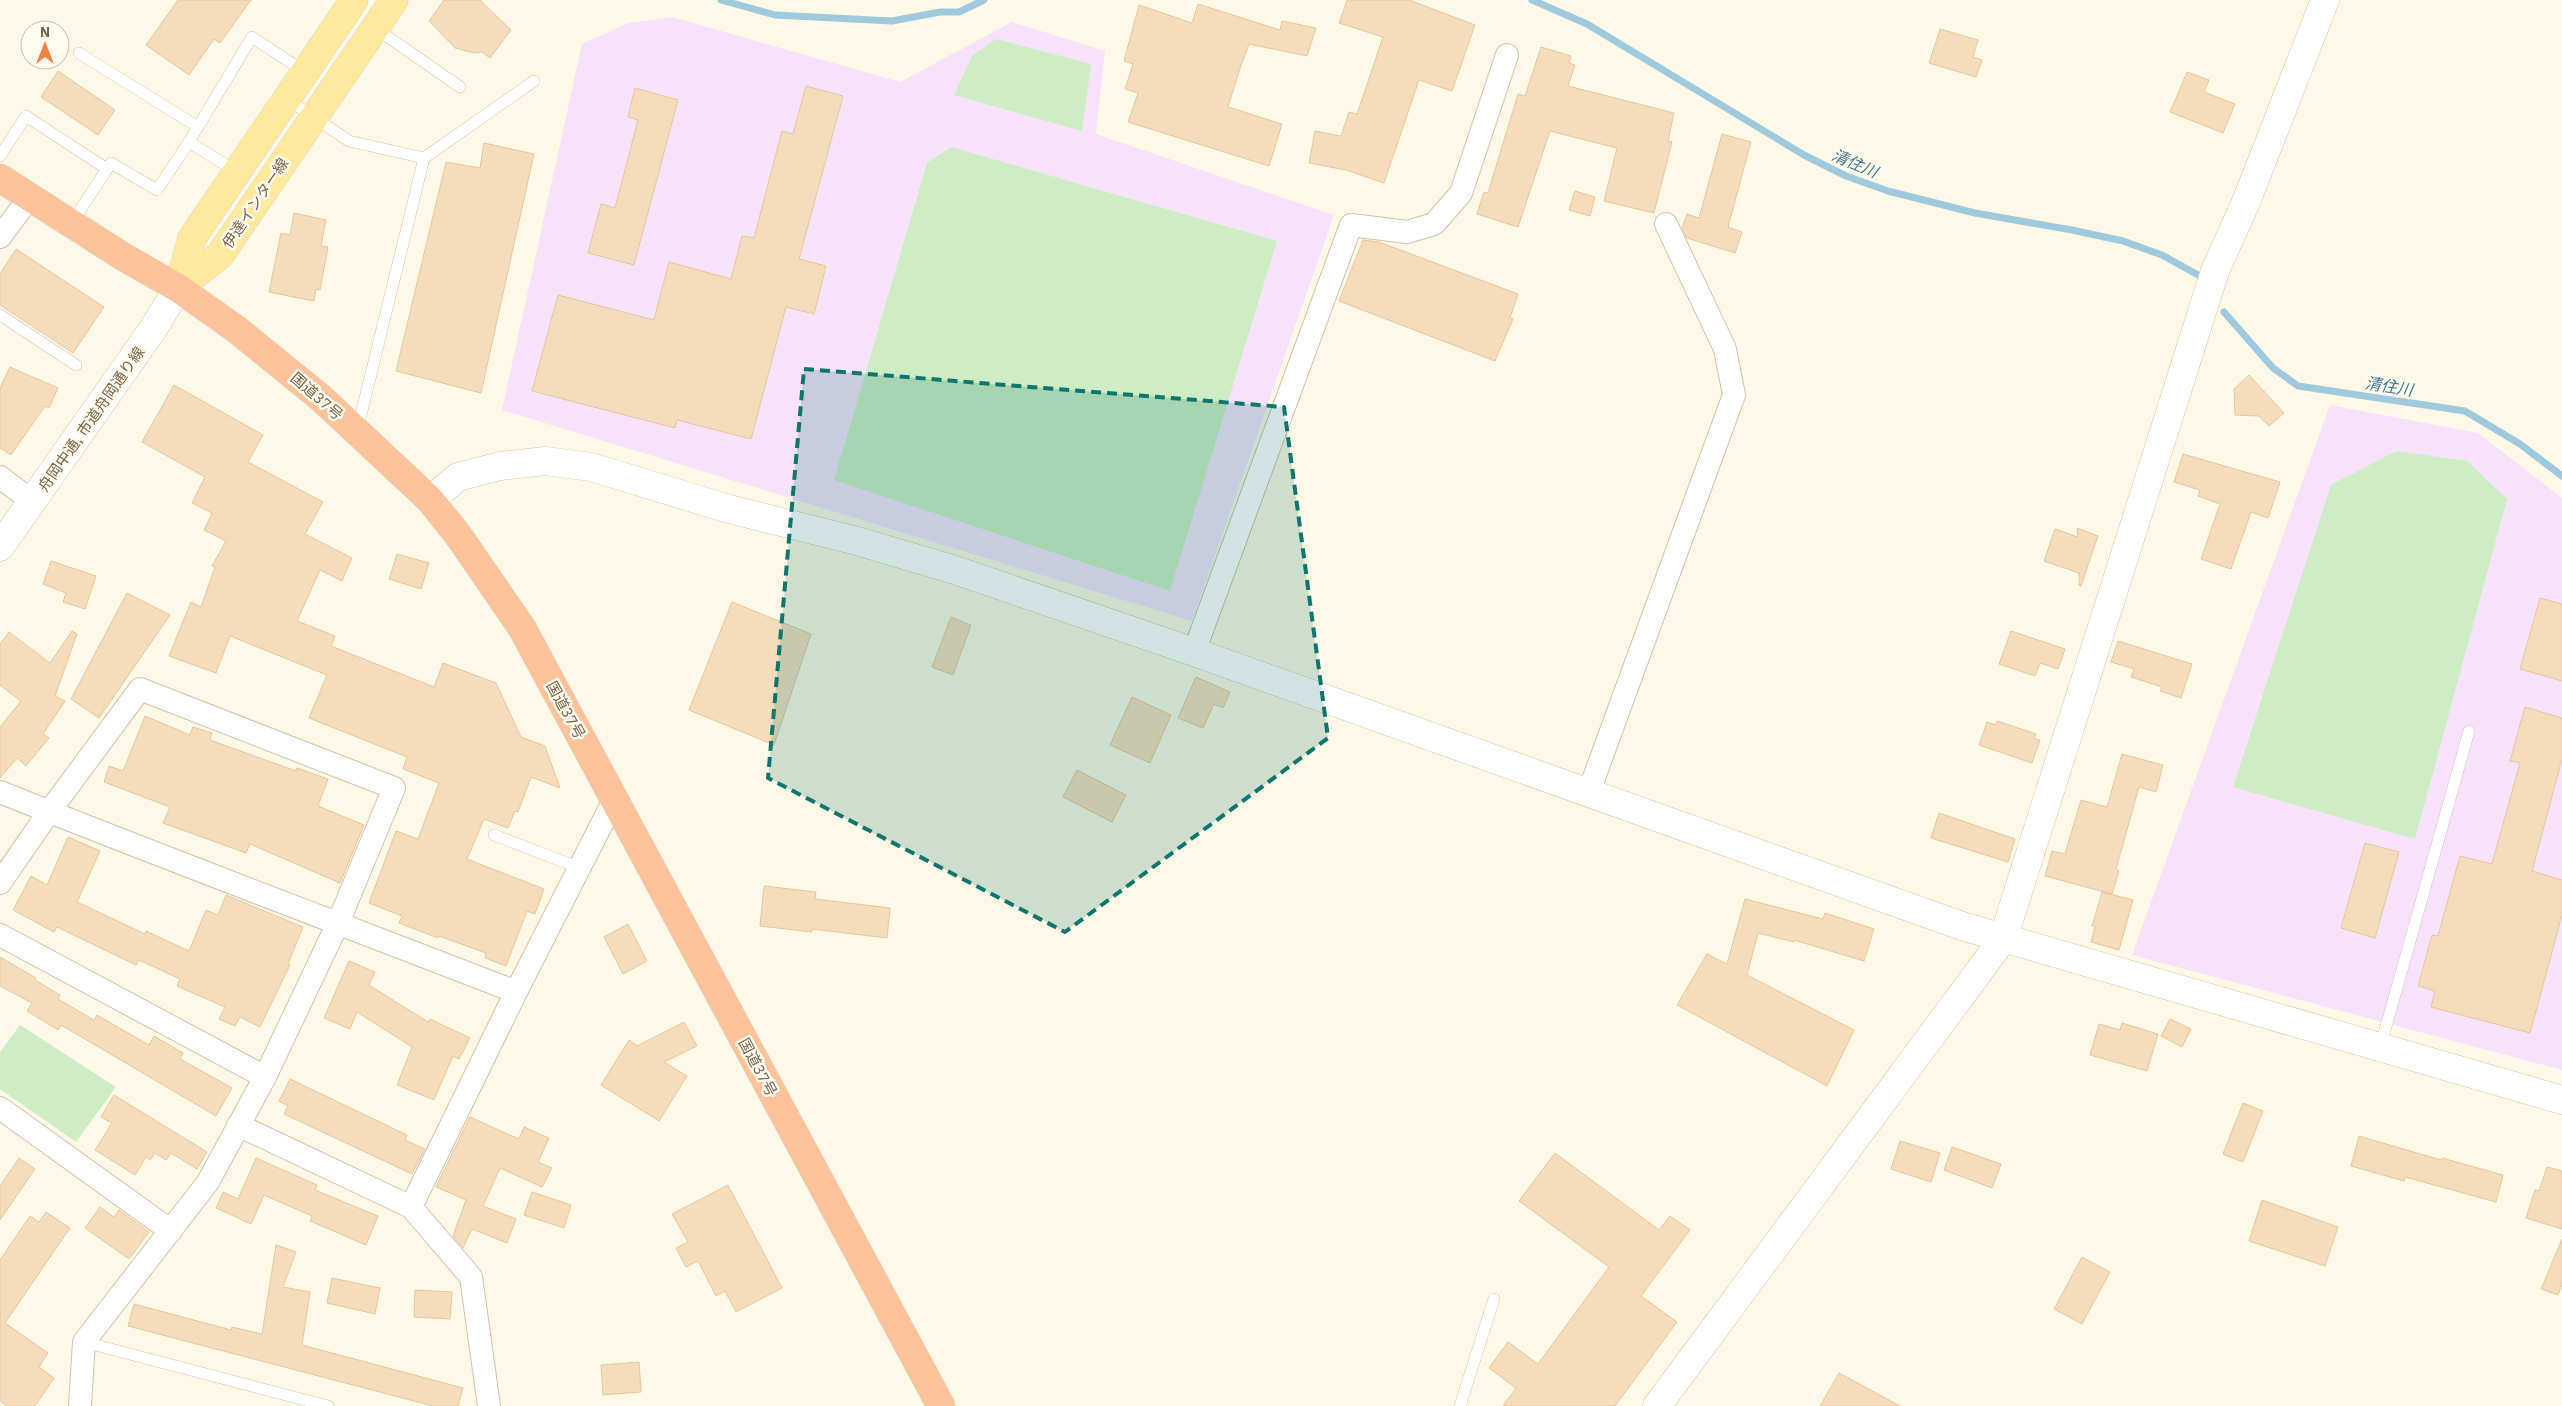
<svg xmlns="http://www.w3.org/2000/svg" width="2562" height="1406" font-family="'IBM Plex Sans','Noto Sans JP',sans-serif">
<rect width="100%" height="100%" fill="#fef8e7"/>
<path fill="#f6e3fb" d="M 672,17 L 900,82 L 1012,22 L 1105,51 L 1096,134 L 1334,215 L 1192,621 L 502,410 L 582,44 L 628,23 Z
M 2330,405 L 2478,433 L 2562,498 L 2562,1070 L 2132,955 Z"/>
<path fill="#ceedc4" d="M 996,39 L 1091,64 L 1082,131 L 954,95 L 972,56 Z
M 951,147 L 1277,241 L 1170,591 L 834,480 L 927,163 Z
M 2396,451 L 2467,461 L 2507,499 L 2415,839 L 2233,787 L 2331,485 Z
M 20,1025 L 116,1087 L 76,1142 L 0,1089 L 0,1052 Z"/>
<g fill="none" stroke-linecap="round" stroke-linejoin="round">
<path stroke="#9fc9dc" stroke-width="7" d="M 721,0 L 775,15 L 892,21 L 940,12 L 959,12 L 984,0
M 1532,0 L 1587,24 L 1804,155 L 1846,176 L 1888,191 L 1975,213 L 2072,230 L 2123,241 L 2162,255 L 2198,275
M 2224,312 L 2273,368 L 2298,386 L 2465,411 L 2520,444 L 2562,476"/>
</g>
<path fill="#f5dcbc" stroke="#e9c59b" d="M 178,0 L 251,0 L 220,43 L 214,39 L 189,75 L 146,45 Z
M 444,0 L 480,0 L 511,30 L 490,58 L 482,52 L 474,53 L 455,48 L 429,21 Z
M 1347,0 L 1409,0 L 1475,25 L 1452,91 L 1419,80 L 1384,183 L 1346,170 L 1309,163 L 1315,131 L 1341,136 L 1349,112 L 1357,114 L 1383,37 L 1339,23 Z
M 1198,4 L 1280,30 L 1282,21 L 1316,28 L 1307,56 L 1249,44 L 1240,68 L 1228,107 L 1282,124 L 1269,166 L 1128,122 L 1138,93 L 1125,89 L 1133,64 L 1124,61 L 1139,5 L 1192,23 Z
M 1940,29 L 1978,40 L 1973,57 L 1982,60 L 1976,77 L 1929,63 Z
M 1541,47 L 1571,56 L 1569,63 L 1575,65 L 1568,86 L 1674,113 L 1668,141 L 1672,142 L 1654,213 L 1604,201 L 1617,148 L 1550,131 L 1518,227 L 1477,214 L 1484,192 L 1488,193 L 1518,94 L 1525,96 Z
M 58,71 L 115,110 L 98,135 L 41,97 Z
M 2187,72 L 2209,80 L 2204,92 L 2235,104 L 2223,133 L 2170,112 Z
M 806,86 L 843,96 L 799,259 L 826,266 L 814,314 L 786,307 L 751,439 L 677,420 L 675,428 L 532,391 L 558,295 L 654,320 L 669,262 L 731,279 L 742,236 L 754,238 L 782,131 L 793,134 Z
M 635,88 L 678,100 L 634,265 L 588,253 L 601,204 L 615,208 L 638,120 L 628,117 Z
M 1722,134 L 1751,142 L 1728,227 L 1742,232 L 1735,253 L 1687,238 L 1682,228 L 1687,214 L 1699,218 Z
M 484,143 L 534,154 L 481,393 L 396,371 L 446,162 L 480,168 Z
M 1575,191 L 1595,197 L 1590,216 L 1569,210 Z
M 294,213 L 326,220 L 321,246 L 328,247 L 320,290 L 316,289 L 314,301 L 269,292 L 281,233 L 290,235 Z
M 1363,240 L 1379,242 L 1518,294 L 1510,318 L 1513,319 L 1495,361 L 1339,301 Z
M 16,249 L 104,307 L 73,353 L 0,305 L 0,274 Z
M 10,367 L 58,388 L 49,408 L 45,406 L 11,455 L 0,448 L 0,388 Z
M 2249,375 L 2284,413 L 2269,426 L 2259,416 L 2235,415 L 2234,389 Z
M 174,385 L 263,435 L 248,462 L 323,502 L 305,534 L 352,558 L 342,581 L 320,570 L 297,621 L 335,636 L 331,646 L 434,687 L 443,663 L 496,683 L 521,737 L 545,746 L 560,788 L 531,777 L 518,812 L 515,811 L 508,828 L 484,819 L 467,859 L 544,889 L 535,914 L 527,911 L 506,966 L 485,958 L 486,953 L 439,936 L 438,938 L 399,923 L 402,916 L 369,903 L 396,831 L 418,839 L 439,783 L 403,769 L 407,757 L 309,718 L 327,675 L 230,636 L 216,673 L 169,656 L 191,602 L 201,607 L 215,567 L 212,566 L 226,541 L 204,530 L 212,513 L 192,503 L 205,477 L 142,442 Z
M 2183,454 L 2280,482 L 2268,518 L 2251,512 L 2231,569 L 2201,559 L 2220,504 L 2198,496 L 2200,490 L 2174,482 Z
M 2077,528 L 2098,536 L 2081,586 L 2079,585 L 2079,573 L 2044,561 L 2055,529 L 2078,537 Z
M 397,554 L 429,563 L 421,589 L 389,579 Z
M 51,561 L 96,576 L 85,609 L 63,602 L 66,593 L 43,584 Z
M 127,593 L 170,615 L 99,718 L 71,699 Z
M 2540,598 L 2562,604 L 2562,681 L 2520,669 Z
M 732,602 L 811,634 L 774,745 L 689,710 Z
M 951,617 L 971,625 L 953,675 L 932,667 Z
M 72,631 L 77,634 L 55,696 L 65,701 L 43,734 L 49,738 L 26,766 L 17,758 L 0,778 L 0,727 L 21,701 L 0,685 L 0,644 L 9,632 L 50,663 Z
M 2011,631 L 2065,649 L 2058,669 L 2040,663 L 2035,676 L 1999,664 Z
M 2118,641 L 2192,664 L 2181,698 L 2160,691 L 2162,687 L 2131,677 L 2134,669 L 2111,662 Z
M 1196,677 L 1230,692 L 1223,708 L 1214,704 L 1203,728 L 1178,718 Z
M 1132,697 L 1171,715 L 1150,763 L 1110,745 Z
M 2525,707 L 2562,718 L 2562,759 L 2532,871 L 2562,880 L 2562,915 L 2530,1033 L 2431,1007 L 2435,991 L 2418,986 L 2432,935 L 2438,936 L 2460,856 L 2492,864 L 2520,763 L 2510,761 Z
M 145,716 L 190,735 L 193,727 L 212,733 L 210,740 L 296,771 L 297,768 L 328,779 L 318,806 L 364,825 L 340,883 L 250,844 L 246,853 L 163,823 L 170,807 L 104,782 L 109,766 L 123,771 Z
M 1997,721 L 2036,734 L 2034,739 L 2040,740 L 2032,763 L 1979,745 L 1987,722 L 1996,725 Z
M 2122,754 L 2163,765 L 2156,792 L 2139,787 L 2116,869 L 2119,871 L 2112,894 L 2045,876 L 2052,851 L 2065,854 L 2081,800 L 2107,807 Z
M 1077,770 L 1126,795 L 1112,822 L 1063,797 Z
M 1939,813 L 2015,839 L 2008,862 L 1931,838 Z
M 68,837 L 100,851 L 77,902 L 145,934 L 146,931 L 189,951 L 206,910 L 218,915 L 226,895 L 303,927 L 288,964 L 290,965 L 260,1027 L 240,1017 L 235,1026 L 219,1019 L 225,1007 L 177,986 L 180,979 L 139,960 L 136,965 L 57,927 L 54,932 L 13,910 L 31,876 L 47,885 Z
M 2365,843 L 2399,852 L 2375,938 L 2341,928 Z
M 764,886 L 816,892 L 815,899 L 890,908 L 887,938 L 812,929 L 812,932 L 760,926 Z
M 2102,892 L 2133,900 L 2119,950 L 2091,942 L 2095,927 L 2092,926 Z
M 1745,899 L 1823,919 L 1825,913 L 1874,929 L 1864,961 L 1794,940 L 1794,942 L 1758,933 L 1747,975 L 1854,1030 L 1827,1086 L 1677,1005 L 1707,954 L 1727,964 Z
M 628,924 L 647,961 L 623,974 L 604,937 Z
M 0,957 L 36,978 L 35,980 L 60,995 L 58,999 L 94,1020 L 97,1015 L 149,1045 L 154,1036 L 183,1053 L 180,1059 L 232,1088 L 216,1116 L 61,1025 L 58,1030 L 27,1011 L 32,1003 L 0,986 Z
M 349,961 L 375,972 L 369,985 L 428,1022 L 430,1019 L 470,1038 L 459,1059 L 453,1056 L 434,1100 L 397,1085 L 412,1047 L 357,1012 L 350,1029 L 324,1018 Z
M 2170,1019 L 2191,1029 L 2182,1047 L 2161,1036 Z
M 684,1022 L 697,1046 L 664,1062 L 687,1076 L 659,1121 L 601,1085 L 629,1040 L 637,1046 Z
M 2122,1023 L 2158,1034 L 2147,1071 L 2090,1055 L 2099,1024 L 2120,1030 Z
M 290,1079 L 407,1135 L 405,1140 L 425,1149 L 412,1174 L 284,1114 L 288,1106 L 279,1101 Z
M 114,1095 L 207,1152 L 197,1169 L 171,1153 L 166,1160 L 155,1153 L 150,1160 L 146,1157 L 135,1175 L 95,1150 L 112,1123 L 101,1117 Z
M 2243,1103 L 2263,1111 L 2243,1162 L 2223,1154 Z
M 470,1117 L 519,1139 L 524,1127 L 549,1138 L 538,1162 L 552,1168 L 542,1187 L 500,1168 L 483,1206 L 516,1219 L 507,1243 L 472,1229 L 463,1248 L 453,1236 L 466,1200 L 436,1187 Z
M 2359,1136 L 2441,1160 L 2442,1158 L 2503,1175 L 2496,1202 L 2405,1177 L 2404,1181 L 2351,1166 Z
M 1900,1141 L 1940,1153 L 1931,1182 L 1891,1169 Z
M 1952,1147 L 2001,1164 L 1992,1188 L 1944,1170 Z
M 1555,1153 L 1659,1230 L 1670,1216 L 1690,1230 L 1641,1296 L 1677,1322 L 1615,1406 L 1503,1406 L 1516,1388 L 1489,1368 L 1508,1342 L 1538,1364 L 1609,1267 L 1519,1201 Z
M 19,1158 L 35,1169 L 0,1220 L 0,1186 Z
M 256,1158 L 317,1185 L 315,1190 L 378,1216 L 366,1245 L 310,1221 L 312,1216 L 264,1195 L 251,1224 L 216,1208 L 223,1192 L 238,1199 Z
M 2547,1167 L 2562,1171 L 2562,1229 L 2526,1218 L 2535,1190 L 2539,1191 Z
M 728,1185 L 782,1288 L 736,1312 L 725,1291 L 716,1296 L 698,1261 L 686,1267 L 676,1248 L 688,1242 L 672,1214 Z
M 532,1192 L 571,1205 L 564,1228 L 524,1215 Z
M 2262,1200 L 2338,1227 L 2325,1266 L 2249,1241 Z
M 100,1207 L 114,1217 L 119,1210 L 149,1232 L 129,1259 L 85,1228 Z
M 46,1212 L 70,1228 L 5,1323 L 48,1353 L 39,1367 L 54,1378 L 35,1406 L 7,1406 L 0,1401 L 0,1260 L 30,1216 L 39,1222 Z
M 2562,1239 L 2562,1285 L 2558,1295 L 2541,1289 Z
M 276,1245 L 296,1252 L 283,1287 L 310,1292 L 302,1345 L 463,1388 L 458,1406 L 433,1406 L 128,1326 L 134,1304 L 231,1330 L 232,1327 L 262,1334 Z
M 2082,1257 L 2110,1272 L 2082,1324 L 2054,1309 Z
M 332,1278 L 380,1288 L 375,1314 L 327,1303 Z
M 415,1290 L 452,1292 L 450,1319 L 414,1317 Z
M 639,1362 L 641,1392 L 603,1395 L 601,1365 Z
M 1839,1373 L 1900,1406 L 1820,1406 Z"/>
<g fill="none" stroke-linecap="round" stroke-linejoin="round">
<defs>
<path id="lane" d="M 375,28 L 460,87
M 79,53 L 198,127
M 287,99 L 349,141 L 424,158 L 534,81
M 189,142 L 252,37 L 305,72
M 0,156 L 26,116 L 107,169
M 71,224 L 111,163 L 157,190 L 189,142 L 237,172
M 0,315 L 76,365
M 357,431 L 424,158
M 494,835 L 580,868
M 2380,1048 L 2469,731
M 84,1342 L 328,1406
M 1460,1406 L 1494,1299"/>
<path id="street" d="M 0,237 L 30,197
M 0,477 L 33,502
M 1194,652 L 1351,225 L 1407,232 L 1434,224 L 1461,193 L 1507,55
M 0,792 C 171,861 344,925 516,992
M 1588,794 L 1734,395 L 1725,349 L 1666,224
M 0,883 L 49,812 L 140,689 L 394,788 L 338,923 L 265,1077 L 208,1182 L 84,1342 L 80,1406
M 0,935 L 265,1077
M 0,1108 L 171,1231
M 238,1125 L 411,1207 L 471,1277 L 489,1406
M 411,1207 L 516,992 L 614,800"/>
<path id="secondary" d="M 430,500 L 458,477 L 500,466 L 546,461 L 591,467 L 729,509 L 857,541 L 955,570 L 1194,652 L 1962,926 L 2562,1100
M 0,547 L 153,329 L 178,288
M 1657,1406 L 2003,939 L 2215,271 L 2246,202 L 2325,0"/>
<path id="primary" d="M 178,288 L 220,255 L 394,0
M 178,288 L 192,238 L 354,0"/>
<path id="highway" d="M 0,178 L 122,256 L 178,288 L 236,329 L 321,398 L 430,500 L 458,535 L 522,628 L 941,1406"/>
</defs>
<use href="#lane" stroke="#d1c2ab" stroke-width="12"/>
<use href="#street" stroke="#d1c2ab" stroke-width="24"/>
<use href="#secondary" stroke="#d4c3a9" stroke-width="29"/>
<use href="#primary" stroke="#dcd6d0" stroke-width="29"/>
<use href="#highway" stroke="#dcd6d0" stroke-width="29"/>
<use href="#lane" stroke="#fff" stroke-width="11"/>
<use href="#street" stroke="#fff" stroke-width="22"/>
<use href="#secondary" stroke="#fff" stroke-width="28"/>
<use href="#primary" stroke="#ffe99d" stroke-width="28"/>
<use href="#highway" stroke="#fcc29a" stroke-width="28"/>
</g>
<path fill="#0f766e" fill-opacity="0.2" stroke="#0f766e" stroke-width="4" stroke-dasharray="10 6" stroke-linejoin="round" d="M 804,369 L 1284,407 L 1328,738 L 1065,932 L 768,778 Z"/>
<g text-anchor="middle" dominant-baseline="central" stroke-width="5" stroke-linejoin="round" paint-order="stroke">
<g font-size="15" fill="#7a6249" stroke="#fffbef">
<text transform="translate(255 203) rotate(-56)">伊達インター線</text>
<text transform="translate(317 396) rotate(41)">国道37号</text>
<text transform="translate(91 419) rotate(-55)">舟岡中通, 市道舟岡通り線</text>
<text transform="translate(566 710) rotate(61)">国道37号</text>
<text transform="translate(758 1067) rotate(62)">国道37号</text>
</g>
<g font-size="16" font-style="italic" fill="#40768f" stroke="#fffbef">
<text transform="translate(1855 163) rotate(23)">清住川</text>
<text transform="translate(2389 386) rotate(9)">清住川</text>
</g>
</g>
<g transform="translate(45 45)"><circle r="24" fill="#fffbef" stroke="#cabead"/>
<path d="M0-4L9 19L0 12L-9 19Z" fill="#f08444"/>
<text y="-8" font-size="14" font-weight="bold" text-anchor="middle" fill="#7a6249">N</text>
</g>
</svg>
